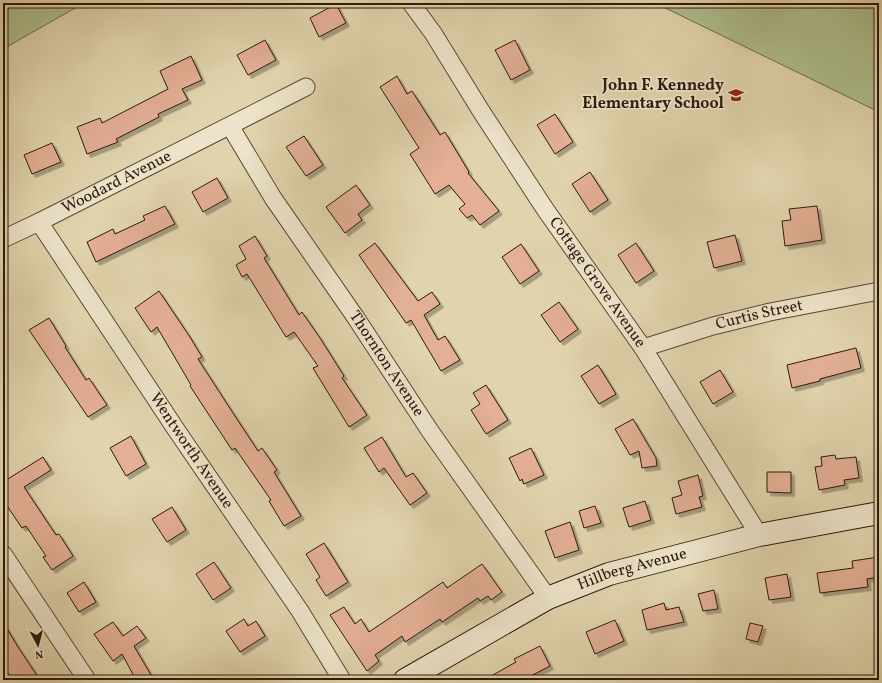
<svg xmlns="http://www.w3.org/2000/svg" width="882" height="683" font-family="Vollkorn,serif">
<defs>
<filter id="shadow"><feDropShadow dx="3.5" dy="3.5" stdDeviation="0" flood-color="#0004"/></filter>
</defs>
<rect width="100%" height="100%" fill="#e1d4ad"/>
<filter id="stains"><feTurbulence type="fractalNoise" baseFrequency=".005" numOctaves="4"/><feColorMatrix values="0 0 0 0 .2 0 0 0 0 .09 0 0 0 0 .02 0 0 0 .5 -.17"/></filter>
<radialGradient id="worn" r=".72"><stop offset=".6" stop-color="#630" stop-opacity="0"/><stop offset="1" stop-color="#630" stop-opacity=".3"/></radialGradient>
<path fill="#aebd8d" stroke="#6d6c4c" d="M 3,3 L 84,3 L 3,49 Z
M 655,3 L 879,3 L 879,112 Z"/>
<path fill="#e3af95" stroke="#2c1a0b" filter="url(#shadow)" d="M 336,4 L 346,23 L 319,37 L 310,18 Z
M 265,40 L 276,60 L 248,75 L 237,55 Z
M 515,40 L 530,70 L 511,80 L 495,50 Z
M 191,56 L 202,80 L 182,89 L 188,100 L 158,114 L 159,117 L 116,139 L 118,142 L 87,154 L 77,127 L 100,118 L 102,123 L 168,89 L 160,71 Z
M 397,76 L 407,94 L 412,91 L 440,135 L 445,132 L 469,172 L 468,173 L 499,211 L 480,225 L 472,215 L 467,218 L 459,209 L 465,204 L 449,185 L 435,194 L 410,154 L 419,148 L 380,87 Z
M 555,114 L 573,142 L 555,154 L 537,125 Z
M 304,136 L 323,165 L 306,176 L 286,147 Z
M 52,143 L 61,162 L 32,174 L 24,155 Z
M 590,172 L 608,200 L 590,212 L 572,184 Z
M 217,178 L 228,198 L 203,212 L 192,192 Z
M 356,185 L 370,205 L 358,214 L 362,220 L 345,233 L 326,207 Z
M 165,206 L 175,224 L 96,262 L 87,242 L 113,229 L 115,234 L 145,220 L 143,216 Z
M 817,206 L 822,240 L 785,246 L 782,221 L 791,220 L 789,209 Z
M 735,235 L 742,261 L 714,268 L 707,242 Z
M 255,236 L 267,256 L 264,258 L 299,315 L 302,312 L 320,338 L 344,376 L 342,378 L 367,415 L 349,427 L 313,368 L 318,366 L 294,332 L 286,337 L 247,274 L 242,277 L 236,265 L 246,259 L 239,246 Z
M 375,243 L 418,301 L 432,292 L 440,304 L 424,315 L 438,340 L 445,336 L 460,360 L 441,371 L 411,320 L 406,323 L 359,255 Z
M 636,243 L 654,271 L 636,283 L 618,255 Z
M 521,244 L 539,271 L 520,284 L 502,257 Z
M 159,291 L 190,337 L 202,357 L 198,359 L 233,413 L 258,451 L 262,448 L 277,470 L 274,472 L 301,516 L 284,526 L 269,501 L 271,500 L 235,448 L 232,450 L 190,386 L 191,385 L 157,327 L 151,332 L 135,308 Z
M 559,302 L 578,329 L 560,342 L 541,315 Z
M 49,318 L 66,346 L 65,347 L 86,380 L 89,378 L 107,405 L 88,417 L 29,330 Z
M 856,348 L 861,368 L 820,379 L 820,381 L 792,388 L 787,365 Z
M 598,365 L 616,394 L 599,404 L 581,376 Z
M 720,370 L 733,392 L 713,404 L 700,382 Z
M 486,385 L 508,420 L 486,434 L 471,410 L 480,404 L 473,393 Z
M 633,419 L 656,458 L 657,466 L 642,468 L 639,451 L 630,455 L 615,429 Z
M 131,436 L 146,464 L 126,476 L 110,448 Z
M 382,437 L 406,477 L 413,473 L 427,493 L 410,505 L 384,468 L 379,472 L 364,448 Z
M 531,448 L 544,475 L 524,484 L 522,479 L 520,481 L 509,458 Z
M 835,455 L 836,459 L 856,457 L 859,478 L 844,480 L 845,485 L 819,490 L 815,467 L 822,466 L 821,457 Z
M 43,457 L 51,470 L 24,487 L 56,535 L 59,534 L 73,556 L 52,570 L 43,557 L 46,556 L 26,526 L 22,528 L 3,500 L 3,482 Z
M 767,472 L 791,472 L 791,493 L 767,492 Z
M 698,475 L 703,496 L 699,497 L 702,507 L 676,514 L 672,498 L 682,495 L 678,481 Z
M 645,501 L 651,520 L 629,527 L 623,508 Z
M 595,506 L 601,523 L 584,528 L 579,511 Z
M 172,507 L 186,530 L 167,542 L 152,519 Z
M 570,522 L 579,550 L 555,558 L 545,531 Z
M 324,543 L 348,582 L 326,596 L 316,580 L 320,577 L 306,554 Z
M 879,557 L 879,577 L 867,579 L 868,587 L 820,593 L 817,573 L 853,568 L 852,561 Z
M 214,562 L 231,588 L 213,600 L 196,574 Z
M 482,564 L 502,592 L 491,600 L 488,596 L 480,601 L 478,598 L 442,622 L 440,619 L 405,642 L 402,636 L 375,655 L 379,661 L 367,671 L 330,615 L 344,607 L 355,624 L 361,619 L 369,632 L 443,582 L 447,588 Z
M 787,574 L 791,597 L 769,600 L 765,578 Z
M 84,582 L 96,602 L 79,612 L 67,593 Z
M 714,590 L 718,609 L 703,611 L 698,594 Z
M 664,603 L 666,610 L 679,607 L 684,622 L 647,630 L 642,610 Z
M 244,619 L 248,626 L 256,621 L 265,636 L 240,652 L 226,631 Z
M 615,620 L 624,641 L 595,654 L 586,632 Z
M 3,622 L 18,647 L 40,680 L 12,680 L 3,665 Z
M 113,622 L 123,636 L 137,626 L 146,638 L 134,646 L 151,675 L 143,680 L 136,680 L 122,654 L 113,661 L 94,634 Z
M 750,623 L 763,626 L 758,642 L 746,639 Z
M 540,646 L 550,666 L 523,680 L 484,680 L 516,662 L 514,659 Z"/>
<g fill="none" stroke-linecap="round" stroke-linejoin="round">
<defs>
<g id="street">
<path id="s1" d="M 411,3 L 433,33 L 481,111 L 545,209 L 643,348 L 759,535"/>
<path id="s2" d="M 230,126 L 273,198 L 356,318 L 430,431 L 548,598"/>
<path id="s3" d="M 39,222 L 175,428 L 300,611 L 342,680"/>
<path id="s4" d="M 3,239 L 39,222 L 306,87"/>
<path id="s5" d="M 643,348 L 713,326 L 770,312 L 879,291"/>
<path d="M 3,554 L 87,680"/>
</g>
<g id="secondary">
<path id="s6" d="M 405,680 L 548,598 L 609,574 L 759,535 L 879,513"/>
</g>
</defs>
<use href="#street" stroke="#594834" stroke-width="19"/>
<use href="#secondary" stroke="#2c1a0b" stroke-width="24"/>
<use href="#street" stroke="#ece3ca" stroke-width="17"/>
<use href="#secondary" stroke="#ece3ca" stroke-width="22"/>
</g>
<defs>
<symbol id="school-bare" viewBox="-9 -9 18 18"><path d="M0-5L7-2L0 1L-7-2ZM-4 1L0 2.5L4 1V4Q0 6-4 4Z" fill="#8f2418" stroke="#ece3ca" stroke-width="2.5" paint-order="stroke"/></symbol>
</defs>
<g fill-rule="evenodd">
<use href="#school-bare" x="725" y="84" width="22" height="22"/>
</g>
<g text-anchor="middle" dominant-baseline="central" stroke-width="3.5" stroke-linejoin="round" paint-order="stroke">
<g font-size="16" font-weight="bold" fill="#2c1a0b" stroke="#ece3ca" text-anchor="end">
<text x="724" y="86">John F. Kennedy<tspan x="724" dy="18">Elementary School</tspan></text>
</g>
<g font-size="16" fill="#2c1a0b" stroke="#ece3ca">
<text stroke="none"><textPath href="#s4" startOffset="127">Woodard Avenue</textPath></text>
<text stroke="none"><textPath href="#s1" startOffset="336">Cottage Grove Avenue</textPath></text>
<text stroke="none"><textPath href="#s5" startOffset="121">Curtis Street</textPath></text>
<text stroke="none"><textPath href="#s2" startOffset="285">Thornton Avenue</textPath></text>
<text stroke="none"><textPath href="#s3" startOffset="275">Wentworth Avenue</textPath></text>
<text stroke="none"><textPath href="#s6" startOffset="254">Hillberg Avenue</textPath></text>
</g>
</g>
<rect width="882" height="683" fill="none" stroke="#e1d4ad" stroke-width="16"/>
<rect x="4" y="4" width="874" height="675" fill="none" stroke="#2c1a0b" stroke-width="2"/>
<rect x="8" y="8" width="866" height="667" fill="none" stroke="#2c1a0b"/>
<g transform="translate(38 645) rotate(173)" stroke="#ece3ca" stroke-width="3" paint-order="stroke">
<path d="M0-3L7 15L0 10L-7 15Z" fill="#2c1a0b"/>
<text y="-6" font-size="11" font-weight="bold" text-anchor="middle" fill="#2c1a0b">N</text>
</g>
<rect width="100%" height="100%" filter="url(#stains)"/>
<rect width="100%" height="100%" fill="url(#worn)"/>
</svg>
